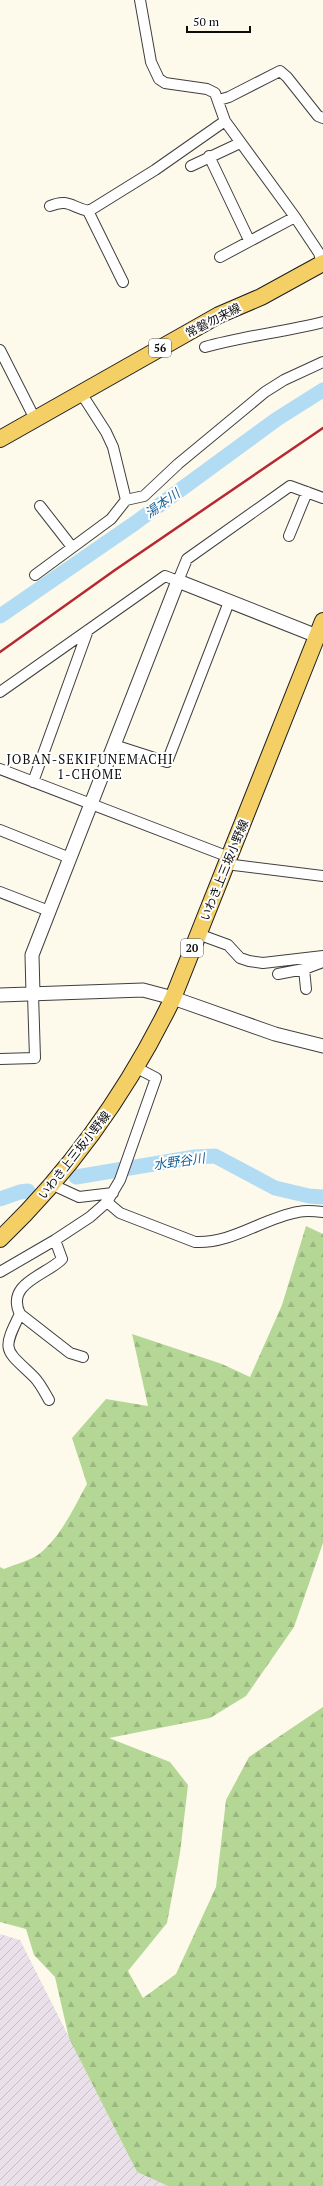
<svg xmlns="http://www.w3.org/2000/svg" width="323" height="2186" font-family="'PT Serif','Noto Sans JP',serif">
<defs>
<pattern id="industrial-furrows" width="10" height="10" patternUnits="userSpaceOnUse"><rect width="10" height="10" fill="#e9e0ea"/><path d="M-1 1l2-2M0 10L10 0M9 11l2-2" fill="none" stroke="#c7bfc8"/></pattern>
<pattern id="forest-firs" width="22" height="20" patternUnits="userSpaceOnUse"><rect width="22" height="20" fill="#b4d796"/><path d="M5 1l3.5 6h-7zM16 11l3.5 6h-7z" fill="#9ab780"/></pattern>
</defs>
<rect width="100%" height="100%" fill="#fefaeb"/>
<path fill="url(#industrial-furrows)" d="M 0,1934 L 20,1940 L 137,2172 L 168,2186 L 0,2186 Z"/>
<path fill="url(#forest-firs)" d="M 306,1226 L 323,1234 L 323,1543 L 294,1627 L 246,1696 L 210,1718 L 109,1738 L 170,1762 L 188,1785 L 180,1853 L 167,1923 L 128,1971 L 143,1998 L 176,1974 L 216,1887 L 226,1800 L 249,1757 L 323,1707 L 323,2186 L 168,2186 L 137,2172 L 69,2038 L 55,1977 L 34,1955 L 26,1929 L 0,1922 L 0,1567 L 4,1569 C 15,1564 30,1561 39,1554 C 61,1537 74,1507 87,1484 L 72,1438 L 106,1399 L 148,1406 L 132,1334 L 222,1364 L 250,1377 L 282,1305 Z"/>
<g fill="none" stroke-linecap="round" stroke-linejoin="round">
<path stroke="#b1dcf4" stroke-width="15" d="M 0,616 L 135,523 L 277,419 L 323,390
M 76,1177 L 195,1157 L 215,1156 L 275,1188 L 309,1196 L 323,1197
M 0,1199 L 20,1192 L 28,1191"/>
<defs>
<path id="minor" d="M 140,0 L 151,62 L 159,79 L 165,83 L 207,89 L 215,93 L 225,121 L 295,217 L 319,253 L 322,263
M 219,100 L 229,97 L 280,71 L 287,77 L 318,116 L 323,118
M 209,156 L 249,240
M 191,166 L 240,143
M 50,206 C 69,198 72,208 89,211 L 155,170 L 225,121
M 88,211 L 123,282
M 220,257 L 295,217
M 205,347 C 244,336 284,332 323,322
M 0,350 L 35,419
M 81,393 L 106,432 L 113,447 L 126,500
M 40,506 L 72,547
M 289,536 L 307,492
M 35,575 L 111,519 L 126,500 L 144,496 L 178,464 L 265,392 L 284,380 L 323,362
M 0,692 L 165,576 L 178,581 L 187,559 L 290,486 L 323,498
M 114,745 L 167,762 L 229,602
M 0,769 L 229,857
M 33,782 L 88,630
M 0,830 L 70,858
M 226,864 L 323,876
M 0,892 L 49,911
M 198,934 L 228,945 L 240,958 L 249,961 L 263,963 L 323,956
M 278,974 L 304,969
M 306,989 L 304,969 L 323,962
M 0,1059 L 35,1058 L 33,994
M 53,1185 L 79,1197 L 113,1193
M 107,1202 L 120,1213 L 195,1242 C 232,1244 263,1218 298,1212 C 306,1210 315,1211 323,1212
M 55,1240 L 62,1259 C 47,1275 5,1283 20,1314 L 70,1353 L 83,1357
M 0,1272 L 55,1240 L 90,1217 L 107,1202 L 120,1180 L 156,1078 L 137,1068
M 20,1314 C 1,1352 5,1349 34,1377 C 40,1383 45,1393 49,1400"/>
<path id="tertiary" d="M 33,994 L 32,955 L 178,581 L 317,636
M 0,995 L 143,990 L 173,998 L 275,1034 L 323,1046"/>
<path id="primary" d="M 0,439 L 219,315 L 261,297 L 323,263
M 0,1239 C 73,1169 129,1089 173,998 L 323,621"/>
</defs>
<use href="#minor" stroke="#3f3f3f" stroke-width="12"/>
<use href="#tertiary" stroke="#3f3f3f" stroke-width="15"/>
<use href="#primary" stroke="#1d1d1d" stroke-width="18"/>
<use href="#minor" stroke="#fff" stroke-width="10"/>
<use href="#tertiary" stroke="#fff" stroke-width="13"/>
<use href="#primary" stroke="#f4cf65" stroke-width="16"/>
<path stroke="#b72932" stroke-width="2.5" d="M 0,652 L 115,570 L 323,428"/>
</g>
<g text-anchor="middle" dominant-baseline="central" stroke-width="4" stroke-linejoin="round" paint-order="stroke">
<g fill="#fff" stroke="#555" stroke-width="1">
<rect x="149" y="339" width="22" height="18" rx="3"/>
<rect x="181" y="939" width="22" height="18" rx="3"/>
</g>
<g font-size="11" font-weight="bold" fill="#0c0c0c">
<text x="160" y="348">56</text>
<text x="192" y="948">20</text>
</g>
<g font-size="12" fill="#0c0c0c" stroke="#fff">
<text transform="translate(213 320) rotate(-27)">常磐勿来線</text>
<text transform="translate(224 870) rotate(-68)">いわき上三坂小野線</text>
<text transform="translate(74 1155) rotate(-52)">いわき上三坂小野線</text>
</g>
<g font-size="13" font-style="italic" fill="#1a6399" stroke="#fff">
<text transform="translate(162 503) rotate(-36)">湯本川</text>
<text transform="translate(179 1161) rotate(-8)">水野谷川</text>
</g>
<g font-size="13" letter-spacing="1" fill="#0c0c0c" stroke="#fff">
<text x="90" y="759">JOBAN-SEKIFUNEMACHI<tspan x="90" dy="15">1-CHOME</tspan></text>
</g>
</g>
<path d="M187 26v6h63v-6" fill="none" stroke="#0c0c0c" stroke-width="2"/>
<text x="193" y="26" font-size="12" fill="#0c0c0c" stroke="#ffffff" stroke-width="3" paint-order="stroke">50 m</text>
</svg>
